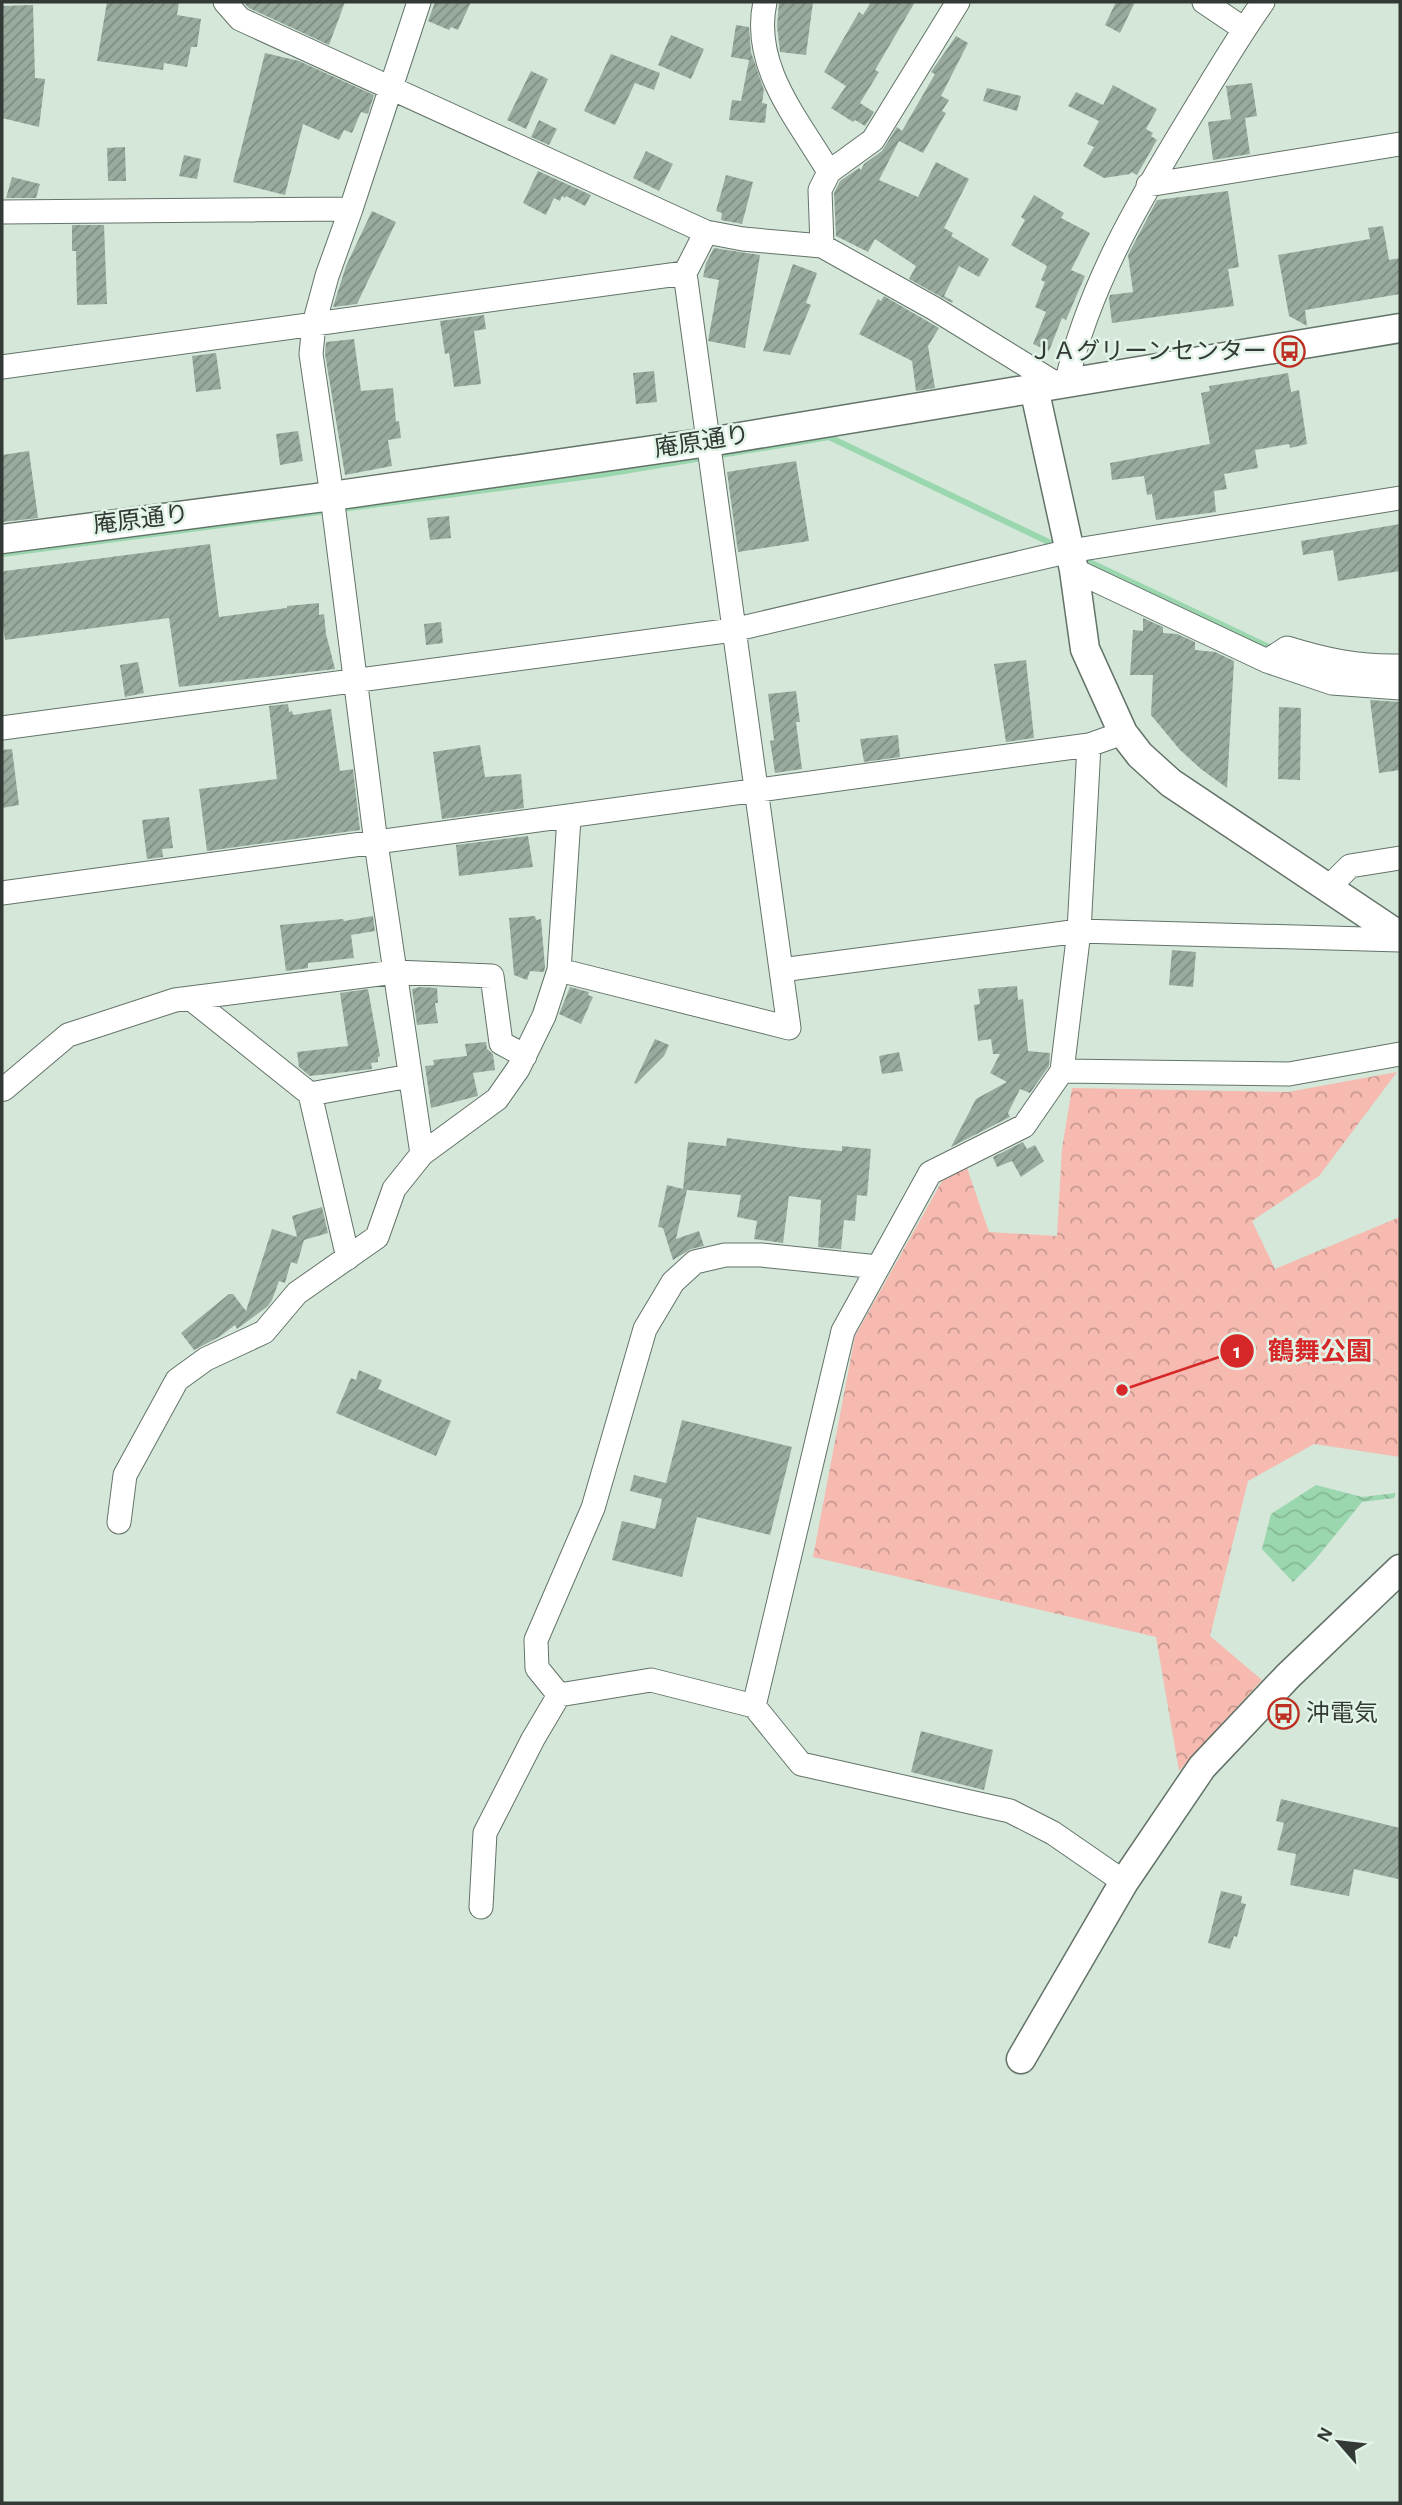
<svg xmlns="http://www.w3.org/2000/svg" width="1402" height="2505" font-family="'Alegreya Sans','Noto Sans JP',sans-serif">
<defs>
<pattern id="park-crowns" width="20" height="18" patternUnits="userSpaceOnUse" patternTransform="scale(1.75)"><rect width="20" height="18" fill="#f6bab0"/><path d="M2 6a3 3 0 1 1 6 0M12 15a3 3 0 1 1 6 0" fill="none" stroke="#c89890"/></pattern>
<pattern id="water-waves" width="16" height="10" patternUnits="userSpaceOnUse" patternTransform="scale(1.75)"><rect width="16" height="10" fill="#9ad6ae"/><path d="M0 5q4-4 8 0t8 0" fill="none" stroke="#85b896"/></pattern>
<pattern id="building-hatch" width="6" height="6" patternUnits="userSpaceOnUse" patternTransform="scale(1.75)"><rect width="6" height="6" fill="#99ab9f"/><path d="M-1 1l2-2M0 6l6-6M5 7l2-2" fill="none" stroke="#7d8c82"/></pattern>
</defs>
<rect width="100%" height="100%" fill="#d4e7d9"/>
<path fill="url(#park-crowns)" d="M 1397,1072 L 1319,1176 L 1252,1221 L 1275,1269 L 1400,1217 L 1400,1457 L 1314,1444 L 1248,1481 L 1210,1636 L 1262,1680 L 1179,1771 L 1156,1637 L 813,1557 L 855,1336 L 942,1181 L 965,1162 L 989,1232 L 1057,1236 L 1062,1149 L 1072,1088 L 1288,1092 Z"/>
<path fill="url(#water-waves)" d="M 1316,1485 L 1362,1497 L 1396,1493 L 1394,1498 L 1362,1502 L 1314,1561 L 1293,1582 L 1262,1549 L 1271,1514 Z"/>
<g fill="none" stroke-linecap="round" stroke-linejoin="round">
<path stroke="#9ad6ae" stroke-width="6" d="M 2,554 L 606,474 L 829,437 L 1059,547
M 1081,558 L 1273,649"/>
</g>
<path fill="url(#building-hatch)" d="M 107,2 L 179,2 L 177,15 L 201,19 L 197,47 L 191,47 L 187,67 L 164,63 L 163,70 L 97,61 Z
M 243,2 L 345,2 L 329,45 L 249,8 Z
M 435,2 L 471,2 L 458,30 L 451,27 L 449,30 L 428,21 Z
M 779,2 L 813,2 L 806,55 L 780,52 L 777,26 Z
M 871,2 L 915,2 L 875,70 L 879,72 L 860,103 L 874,112 L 865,126 L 855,120 L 853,122 L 831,108 L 846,86 L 824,72 L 859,12 L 863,15 Z
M 1116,2 L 1135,2 L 1120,33 L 1105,25 Z
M 33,5 L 35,78 L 45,79 L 39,127 L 2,118 L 2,6 Z
M 736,25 L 749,27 L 751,52 L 764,90 L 762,103 L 767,104 L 765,123 L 729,120 L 732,100 L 741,101 L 749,60 L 731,57 Z
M 671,35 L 704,49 L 691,79 L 658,65 Z
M 956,36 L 968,43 L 941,96 L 949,100 L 942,111 L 946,113 L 923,153 L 899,141 L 879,180 L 918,197 L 936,162 L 969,179 L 944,228 L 953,233 L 951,236 L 989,259 L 979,277 L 959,266 L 944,296 L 953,301 L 952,303 L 909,279 L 916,266 L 875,239 L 868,252 L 836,236 L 834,193 L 840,181 L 859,168 L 861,170 L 864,164 L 882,151 L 897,127 L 902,131 L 935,74 L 931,72 Z
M 265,53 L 299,61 L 374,95 L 368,114 L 361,112 L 352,133 L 344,130 L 339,140 L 303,124 L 285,195 L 233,182 Z
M 611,54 L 660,73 L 654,90 L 635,83 L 615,125 L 584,111 Z
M 531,71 L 548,79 L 526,129 L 507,120 Z
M 1252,83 L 1257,116 L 1245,118 L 1250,154 L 1213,160 L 1208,122 L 1231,119 L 1226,86 Z
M 1113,85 L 1157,109 L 1146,129 L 1153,133 L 1151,136 L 1157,140 L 1137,175 L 1131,172 L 1130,174 L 1104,178 L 1083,166 L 1094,147 L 1087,144 L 1099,121 L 1068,106 L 1076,92 L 1103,105 Z
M 987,88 L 1021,96 L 1017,111 L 983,101 Z
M 539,120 L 557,129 L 549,145 L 531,137 Z
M 125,147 L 126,181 L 108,181 L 107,148 Z
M 646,151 L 673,164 L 659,191 L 633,178 Z
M 184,155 L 201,159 L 197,179 L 179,176 Z
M 538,171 L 591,195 L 585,206 L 566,196 L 565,198 L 562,196 L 560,201 L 554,198 L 546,215 L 523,203 Z
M 726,175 L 753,182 L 742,224 L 721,220 L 722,213 L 716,211 Z
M 12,177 L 40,184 L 36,198 L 6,198 Z
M 1228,191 L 1239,267 L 1228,269 L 1234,306 L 1112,323 L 1109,299 L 1110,295 L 1133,292 L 1128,255 L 1157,200 Z
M 1034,195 L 1064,213 L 1061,218 L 1090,233 L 1071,270 L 1085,276 L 1066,320 L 1062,318 L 1049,351 L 1033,344 L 1046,312 L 1035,307 L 1045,282 L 1041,280 L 1047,266 L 1011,245 L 1025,220 L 1021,217 Z
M 372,211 L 396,222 L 357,304 L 333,307 L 346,266 Z
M 72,225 L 104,225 L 107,304 L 77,305 L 76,251 L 72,251 Z
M 1383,226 L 1389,260 L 1400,258 L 1400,294 L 1305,310 L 1307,326 L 1289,316 L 1278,255 L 1370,239 L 1368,228 Z
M 714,248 L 760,255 L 745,348 L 708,341 L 719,280 L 703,277 L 706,263 Z
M 793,264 L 817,273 L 806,303 L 811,305 L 790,355 L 763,351 Z
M 884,296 L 939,328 L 928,346 L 935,388 L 916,391 L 912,361 L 859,334 L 878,299 L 881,301 Z
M 484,315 L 486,329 L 474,331 L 481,384 L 454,387 L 449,353 L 445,354 L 440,321 Z
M 354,339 L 361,391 L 393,388 L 396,422 L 399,421 L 401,438 L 388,440 L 392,466 L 345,475 L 325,354 L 326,342 Z
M 216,353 L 221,389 L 196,392 L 192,356 Z
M 654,371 L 657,402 L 636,404 L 633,373 Z
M 1288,373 L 1291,392 L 1299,390 L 1307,444 L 1290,448 L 1289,444 L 1255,450 L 1258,468 L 1224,474 L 1227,489 L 1214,491 L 1216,512 L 1156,520 L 1152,494 L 1147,495 L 1144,476 L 1112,480 L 1110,463 L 1210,444 L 1201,393 L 1210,391 L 1209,386 Z
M 298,431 L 303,461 L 280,465 L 276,434 Z
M 29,451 L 38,518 L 2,522 L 2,455 Z
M 796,461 L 809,541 L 738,552 L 727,472 Z
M 449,516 L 451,538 L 430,540 L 427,518 Z
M 1400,524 L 1400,571 L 1338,581 L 1333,550 L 1303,555 L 1301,541 Z
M 210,544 L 219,617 L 287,608 L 287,606 L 319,603 L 319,615 L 324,614 L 326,634 L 335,669 L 179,687 L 169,618 L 5,640 L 2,618 L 2,573 L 5,571 Z
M 1143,618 L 1163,627 L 1163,633 L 1177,634 L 1195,642 L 1195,650 L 1215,652 L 1234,661 L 1227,788 L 1201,769 L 1180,750 L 1151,715 L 1153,675 L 1130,675 L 1133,630 L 1143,631 Z
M 441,622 L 443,643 L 426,645 L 424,624 Z
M 1026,660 L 1034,738 L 1006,742 L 994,664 Z
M 138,662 L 144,693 L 125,697 L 120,665 Z
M 796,691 L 800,722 L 796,722 L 802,769 L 775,773 L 770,741 L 774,740 L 768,694 Z
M 1370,700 L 1400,702 L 1400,770 L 1379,773 Z
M 288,704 L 289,712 L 292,711 L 293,715 L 331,709 L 340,771 L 353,769 L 360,830 L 207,851 L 199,789 L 277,779 L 269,706 Z
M 1279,707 L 1301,708 L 1300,780 L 1278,779 Z
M 898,735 L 900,757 L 864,762 L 860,739 Z
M 480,745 L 485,777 L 521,774 L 524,808 L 442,819 L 433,752 Z
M 12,749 L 19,805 L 2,808 L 2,750 Z
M 169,817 L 173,848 L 162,849 L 163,857 L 147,859 L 142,820 Z
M 528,836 L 533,867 L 459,876 L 456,845 Z
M 373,916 L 375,931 L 351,935 L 354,958 L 308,963 L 308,968 L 286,971 L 280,925 L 343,919 L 344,921 Z
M 535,916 L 536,920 L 541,919 L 545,967 L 544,972 L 530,971 L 527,980 L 514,975 L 509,918 Z
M 1172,950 L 1196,952 L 1193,987 L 1169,985 Z
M 1017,986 L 1018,1000 L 1023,999 L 1028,1051 L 1050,1053 L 1049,1066 L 1030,1093 L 1020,1089 L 1008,1113 L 1010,1117 L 951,1147 L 976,1099 L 1007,1082 L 990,1073 L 1000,1054 L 993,1054 L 991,1039 L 978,1041 L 974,1005 L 980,1004 L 978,989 Z
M 420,987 L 437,988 L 438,1003 L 435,1003 L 438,1023 L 417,1025 L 412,989 Z
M 570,987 L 589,992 L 588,995 L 593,997 L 581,1024 L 559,1014 Z
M 368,989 L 380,1056 L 378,1057 L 378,1062 L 371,1063 L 372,1069 L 310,1076 L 299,1067 L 297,1052 L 348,1046 L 340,993 Z
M 655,1039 L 669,1045 L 664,1056 L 636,1084 L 634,1083 Z
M 486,1042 L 487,1049 L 493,1054 L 495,1070 L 473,1073 L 478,1096 L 431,1108 L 425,1066 L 434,1065 L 433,1060 L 467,1056 L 465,1044 Z
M 899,1052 L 903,1071 L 882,1074 L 879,1056 Z
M 727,1138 L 804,1148 L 842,1151 L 842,1146 L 871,1149 L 867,1196 L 857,1195 L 855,1221 L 844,1220 L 841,1249 L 818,1247 L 821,1200 L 789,1196 L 783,1243 L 754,1239 L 757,1221 L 737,1217 L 741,1195 L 687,1190 L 676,1239 L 699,1231 L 704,1246 L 691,1249 L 673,1260 L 663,1228 L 658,1227 L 667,1185 L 683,1189 L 688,1142 L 726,1146 Z
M 1023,1142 L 1027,1149 L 1035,1145 L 1044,1161 L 1021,1177 L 1012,1161 L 997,1167 L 993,1157 Z
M 322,1207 L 328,1233 L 304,1240 L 297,1264 L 291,1262 L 285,1283 L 279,1281 L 272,1300 L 268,1306 L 237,1329 L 235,1325 L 219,1337 L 194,1350 L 181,1333 L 229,1294 L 233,1294 L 246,1311 L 272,1229 L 297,1237 L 292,1216 Z
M 359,1370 L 382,1380 L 378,1389 L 451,1421 L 436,1456 L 336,1413 L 351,1378 L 356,1380 Z
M 682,1420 L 792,1447 L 770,1535 L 697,1517 L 682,1577 L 612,1560 L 622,1521 L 655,1529 L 662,1499 L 630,1491 L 634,1475 L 666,1483 Z
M 921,1731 L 993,1750 L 984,1790 L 911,1772 Z
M 1281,1799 L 1400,1828 L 1400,1869 L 1398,1879 L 1354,1869 L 1349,1896 L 1290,1885 L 1296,1854 L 1277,1850 L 1284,1823 L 1276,1821 Z
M 1221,1891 L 1242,1896 L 1241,1903 L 1246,1904 L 1237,1937 L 1234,1936 L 1230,1949 L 1208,1943 Z"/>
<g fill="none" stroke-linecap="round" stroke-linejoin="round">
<defs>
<path id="minor" d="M 225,2 L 240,19 L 706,232 L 743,239 L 822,246 L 935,309 L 1058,385
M 419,2 L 351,209 L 327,276 L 314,324 L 311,354 L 332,496 L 376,843 L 422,1154
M 765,2 C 751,67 798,119 829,172
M 1204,2 L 1244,29
M 1148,185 L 1400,144
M 2,212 L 351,209
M 822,246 L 820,190 L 829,172 L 873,140 L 958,2
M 2,367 L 685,273
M 1066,384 C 1089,286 1137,204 1189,119 C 1213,80 1236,40 1263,2
M 1074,570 L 1267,661 L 1332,683 L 1400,688
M 1267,661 L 1287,648 C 1326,660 1358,667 1400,666
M 2,728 L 733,630 L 1070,551 L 1400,498
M 1089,745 L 1079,931 L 1062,1071 L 1024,1126 L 930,1173 L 843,1331 L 754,1706 L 801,1764 L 1010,1811 L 1053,1833 L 1124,1882
M 1328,888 L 1350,866 L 1400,858
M 2,893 L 1089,745 L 1123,733
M 559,970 L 789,1028 L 685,273 L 706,232
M 781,970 L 1079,931 L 1400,940
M 190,998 L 310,1094 L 348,1258
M 1062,1071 L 1289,1074 L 1400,1054
M 2,1088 L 4,1089 L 68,1035 L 175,1000 L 395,972 L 492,976 L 501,1043 L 525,1056
M 310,1094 L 410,1076
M 119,1522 L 125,1475 L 177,1380 L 206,1359 L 264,1332 L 297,1293 L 377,1237 L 394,1189 L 422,1154 L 497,1099 L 518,1069 L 544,1016 L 559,970 L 569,818
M 559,1695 L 651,1680 L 754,1706
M 481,1907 L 485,1833 L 533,1739 L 559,1695 L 537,1668 L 536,1640 L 593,1508 L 645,1329 L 673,1282 L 695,1262 L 725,1255 L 761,1255 L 878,1267"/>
<path id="tertiary" d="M 1034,388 L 1074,570 L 1085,649 L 1123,733 L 1140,755 L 1171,783 L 1400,936
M 2,539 L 332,496 L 709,442 L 1400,328
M 1021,2059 L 1124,1882 L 1202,1767 L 1288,1676 L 1400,1569"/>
</defs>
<use href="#minor" stroke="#637368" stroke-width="25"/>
<use href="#tertiary" stroke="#637368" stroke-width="31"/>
<use href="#minor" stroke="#fff" stroke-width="23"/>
<use href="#tertiary" stroke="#fff" stroke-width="28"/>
</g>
<defs>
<symbol id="bus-ring" viewBox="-11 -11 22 22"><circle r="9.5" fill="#e1f4e7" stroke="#bc2f22" stroke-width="1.5"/><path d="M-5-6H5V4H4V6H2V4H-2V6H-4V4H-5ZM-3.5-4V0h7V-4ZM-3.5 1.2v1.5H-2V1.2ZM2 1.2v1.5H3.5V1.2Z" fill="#bc2f22"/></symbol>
</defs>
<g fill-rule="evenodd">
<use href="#bus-ring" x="1272" y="334" width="35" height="35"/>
<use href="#bus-ring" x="1266" y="1696" width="35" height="35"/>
</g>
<g text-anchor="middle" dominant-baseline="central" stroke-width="5" stroke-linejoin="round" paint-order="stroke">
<g font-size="24" fill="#333a35" stroke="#e1f4e7" text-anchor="end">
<text x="1267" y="352">ＪＡグリーンセンター</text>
<text x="1306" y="1714" text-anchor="start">沖電気</text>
</g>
<g font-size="24" fill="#333a35" stroke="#e1f4e7">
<text transform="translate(702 442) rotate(-9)">庵原通り</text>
<text transform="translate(141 520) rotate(-7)">庵原通り</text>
</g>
</g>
<path fill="none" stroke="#d62828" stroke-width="2.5" d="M1122 1390L1237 1351"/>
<g fill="#d62828" stroke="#e1f4e7" stroke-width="2.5">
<circle cx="1122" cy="1390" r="7"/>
<circle cx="1237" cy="1351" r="18"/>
</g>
<g font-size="21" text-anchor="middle" font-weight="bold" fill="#fff">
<text x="1237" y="1358">1</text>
</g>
<g font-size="26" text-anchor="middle" font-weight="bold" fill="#d62828" stroke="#e1f4e7" stroke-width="5" stroke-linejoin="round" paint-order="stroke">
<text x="1320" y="1360">鶴舞公園</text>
</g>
<rect width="1402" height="2505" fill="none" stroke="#333a35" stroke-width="7"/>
<g transform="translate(1339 2442) rotate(298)" stroke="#e1f4e7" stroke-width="5" paint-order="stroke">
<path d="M0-5L12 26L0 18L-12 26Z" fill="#333a35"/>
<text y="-10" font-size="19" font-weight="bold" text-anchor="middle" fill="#333a35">N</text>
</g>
</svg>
